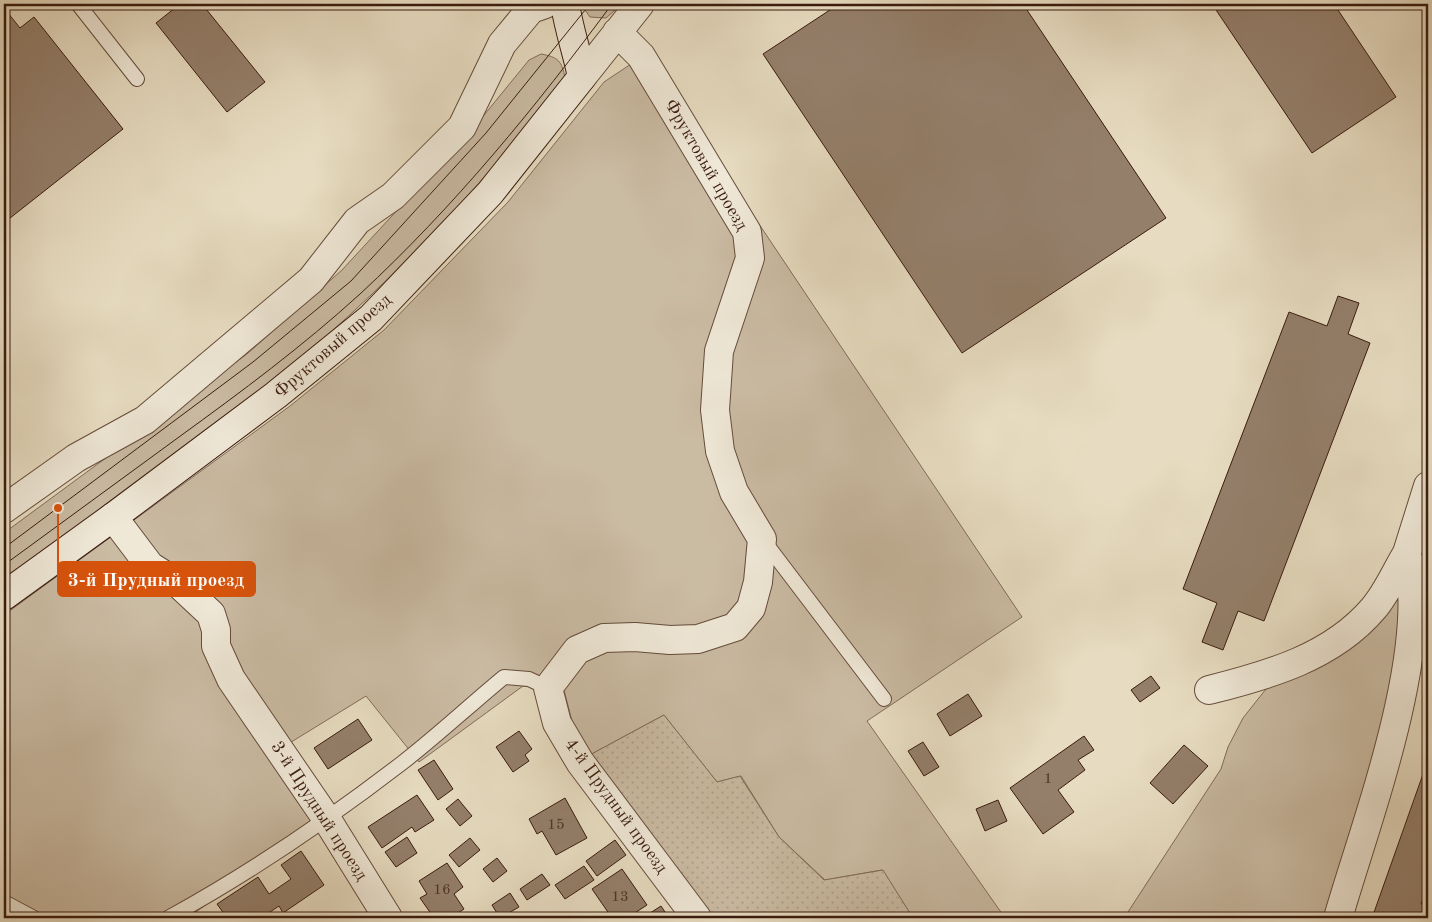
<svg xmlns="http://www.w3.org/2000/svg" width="1432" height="922" font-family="'Old Standard TT',serif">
<defs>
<pattern id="garden-dots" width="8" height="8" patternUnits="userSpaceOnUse" patternTransform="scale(1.25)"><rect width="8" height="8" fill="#cabba3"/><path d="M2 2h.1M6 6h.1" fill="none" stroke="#aea08b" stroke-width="1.8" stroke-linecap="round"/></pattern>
</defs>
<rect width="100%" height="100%" fill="#e7dcc1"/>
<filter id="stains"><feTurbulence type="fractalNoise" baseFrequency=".004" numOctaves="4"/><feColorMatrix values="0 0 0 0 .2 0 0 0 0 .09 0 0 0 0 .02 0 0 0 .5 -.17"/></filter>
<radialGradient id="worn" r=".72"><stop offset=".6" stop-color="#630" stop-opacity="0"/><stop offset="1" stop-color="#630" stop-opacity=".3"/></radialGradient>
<path fill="#cabba3" stroke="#826b58" d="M 581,4 L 622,4 L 606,18 L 590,17 Z
M 652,50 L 688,118 L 1022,617 L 867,721 L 1005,918 L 913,918 L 882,870 L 825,880 L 779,837 L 741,776 L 717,782 L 664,715 L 586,757 L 574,729 L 564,690 L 523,686 L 419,762 L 366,696 L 288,744 L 332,817 L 187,918 L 4,918 L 4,615 L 290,406 L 384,330 L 508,202 L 604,82 Z
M 541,54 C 558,57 562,61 565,78 C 479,191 378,297 267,386 C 182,453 93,516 4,578 L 4,533 L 247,354 L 342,270 L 476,125 L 529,60 Z
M 1404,589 L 1413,646 L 1329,918 L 1121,918 L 1128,912 L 1221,769 L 1228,747 L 1243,718 L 1266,689 L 1300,668 Z"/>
<path fill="url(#garden-dots)" stroke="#826b58" d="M 664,715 L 717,782 L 740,776 L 779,837 L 824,880 L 883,870 L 913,918 L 705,918 L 586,757 Z"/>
<path fill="#947f6b" stroke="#3a1b0e" d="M 180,4 L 202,4 L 265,82 L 227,112 L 156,23 Z
M 839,4 L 1023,4 L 1166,218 L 962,353 L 763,54 Z
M 1212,4 L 1334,4 L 1396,97 L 1312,153 Z
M 4,8 L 20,28 L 34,17 L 123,129 L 5,222 Z
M 1338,296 L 1359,303 L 1348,334 L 1370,343 L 1264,621 L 1238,611 L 1223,650 L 1202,642 L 1217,603 L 1183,589 L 1289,312 L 1327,326 Z
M 1151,676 L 1160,688 L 1140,702 L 1131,690 Z
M 968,694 L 982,716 L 950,736 L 937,714 Z
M 358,719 L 372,740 L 328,769 L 314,748 Z
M 519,731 L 532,749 L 525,755 L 529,761 L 513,772 L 496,747 Z
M 1084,736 L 1094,750 L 1078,760 L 1085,770 L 1058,790 L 1074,812 L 1043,834 L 1010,788 Z
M 923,742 L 939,767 L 924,776 L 908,751 Z
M 1184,745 L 1208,766 L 1173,804 L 1150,783 Z
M 434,760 L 453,789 L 438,800 L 418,770 Z
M 1428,760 L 1428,885 L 1421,904 L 1428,906 L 1428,918 L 1372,918 Z
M 417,795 L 434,820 L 415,832 L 412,827 L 382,848 L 368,827 Z
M 565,798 L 587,838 L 556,855 L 542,831 L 537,834 L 529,819 Z
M 458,799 L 472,816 L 460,826 L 446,809 Z
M 998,800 L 1007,821 L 985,831 L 976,809 Z
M 407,837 L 417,853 L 396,867 L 385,852 Z
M 470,838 L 480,850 L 459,867 L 449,855 Z
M 615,840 L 626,855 L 597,876 L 586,861 Z
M 301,851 L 324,885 L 283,913 L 279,906 L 261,918 L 227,918 L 217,904 L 258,877 L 269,894 L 291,879 L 281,865 Z
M 497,858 L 507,871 L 493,882 L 483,869 Z
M 447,863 L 463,887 L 454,894 L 464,909 L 450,918 L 434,918 L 420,898 L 427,894 L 419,881 Z
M 584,866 L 594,880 L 565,899 L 555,885 Z
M 622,869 L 647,905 L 627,918 L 612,918 L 592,889 Z
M 542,874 L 550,885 L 527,900 L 520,889 Z
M 510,893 L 519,907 L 500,918 L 492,905 Z
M 661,906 L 669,918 L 649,918 L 647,915 Z"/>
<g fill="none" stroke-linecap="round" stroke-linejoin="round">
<defs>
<path id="lane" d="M 78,4 L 137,79
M 764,541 L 884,699
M 4,902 L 34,918
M 168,918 C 250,873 328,820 402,763 C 437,736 470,705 504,677 L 529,679 L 548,688"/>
<path id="street" d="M 617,32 L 641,56 L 747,232 L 750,258 L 719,351 L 715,410 L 720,451 L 734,492 L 762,539 L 758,582 L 751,608 L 735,627 L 698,639 L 670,640 L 635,637 L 604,638 L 577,650 L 548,688 L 557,723 L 580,762 L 697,918
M 582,77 L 640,4
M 4,509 L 76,458 L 145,420 L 311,280 L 357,221 L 393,196 L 462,127 L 502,44 L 531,9 L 545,4
M 113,517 L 150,566 L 180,585 L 211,614 L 216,630 L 216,646 L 231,679 L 326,818 L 388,918
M 1209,690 C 1269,675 1332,657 1373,609 C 1387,593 1396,571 1407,553
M 1338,918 C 1366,821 1432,650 1407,553 L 1428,486"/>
<path id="secondary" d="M 4,596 L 113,517 L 276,395 L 371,318 L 490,193 L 582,77 C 577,52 569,30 565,4"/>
</defs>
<use href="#lane" stroke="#654b3b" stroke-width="16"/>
<use href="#street" stroke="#654b3b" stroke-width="30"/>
<use href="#secondary" stroke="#3a1b0e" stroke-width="30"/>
<use href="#lane" stroke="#efe8d7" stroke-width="14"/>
<use href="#street" stroke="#efe8d7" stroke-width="28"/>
<use href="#secondary" stroke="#efe8d7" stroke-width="28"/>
<path stroke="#3a1b0e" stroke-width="1" d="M 4,548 L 253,362 L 351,281 L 486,133 L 590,4
M 4,565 C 62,522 121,480 179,437 C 241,392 303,346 360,294 C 454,207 536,107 612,4"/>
</g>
<g text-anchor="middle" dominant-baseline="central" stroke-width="4.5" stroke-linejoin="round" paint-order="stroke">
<g font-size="15" fill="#503425">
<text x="1048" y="779">1</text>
<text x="556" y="825">15</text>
<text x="442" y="890">16</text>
<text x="620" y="897">13</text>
</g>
<g font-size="18" fill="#3a1b0e" stroke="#efe8d7">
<text transform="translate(706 165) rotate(60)">Фруктовый проезд</text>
<text transform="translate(333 346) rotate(-41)">Фруктовый проезд</text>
<text transform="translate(616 806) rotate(54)">4-й Прудный проезд</text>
<text transform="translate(319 811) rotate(57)">3-й Прудный проезд</text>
</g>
</g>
<path fill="none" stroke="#d7530c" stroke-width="2" d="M58 508L58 579"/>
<circle fill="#d7530c" stroke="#efe8d7" stroke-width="2" cx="58" cy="508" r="5"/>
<rect fill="#d7530c" stroke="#d7530c" stroke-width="2" x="58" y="562" width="197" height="34" rx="5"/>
<g font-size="19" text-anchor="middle" font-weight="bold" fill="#fff">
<text x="156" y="586">3-й Прудный проезд</text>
</g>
<rect width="1432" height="922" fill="none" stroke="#e7dcc1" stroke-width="20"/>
<rect x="5" y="5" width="1422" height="912" fill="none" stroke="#3a1b0e" stroke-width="2.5"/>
<rect x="10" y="10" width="1412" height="902" fill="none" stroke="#3a1b0e"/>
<rect width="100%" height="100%" filter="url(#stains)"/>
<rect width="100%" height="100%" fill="url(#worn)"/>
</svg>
